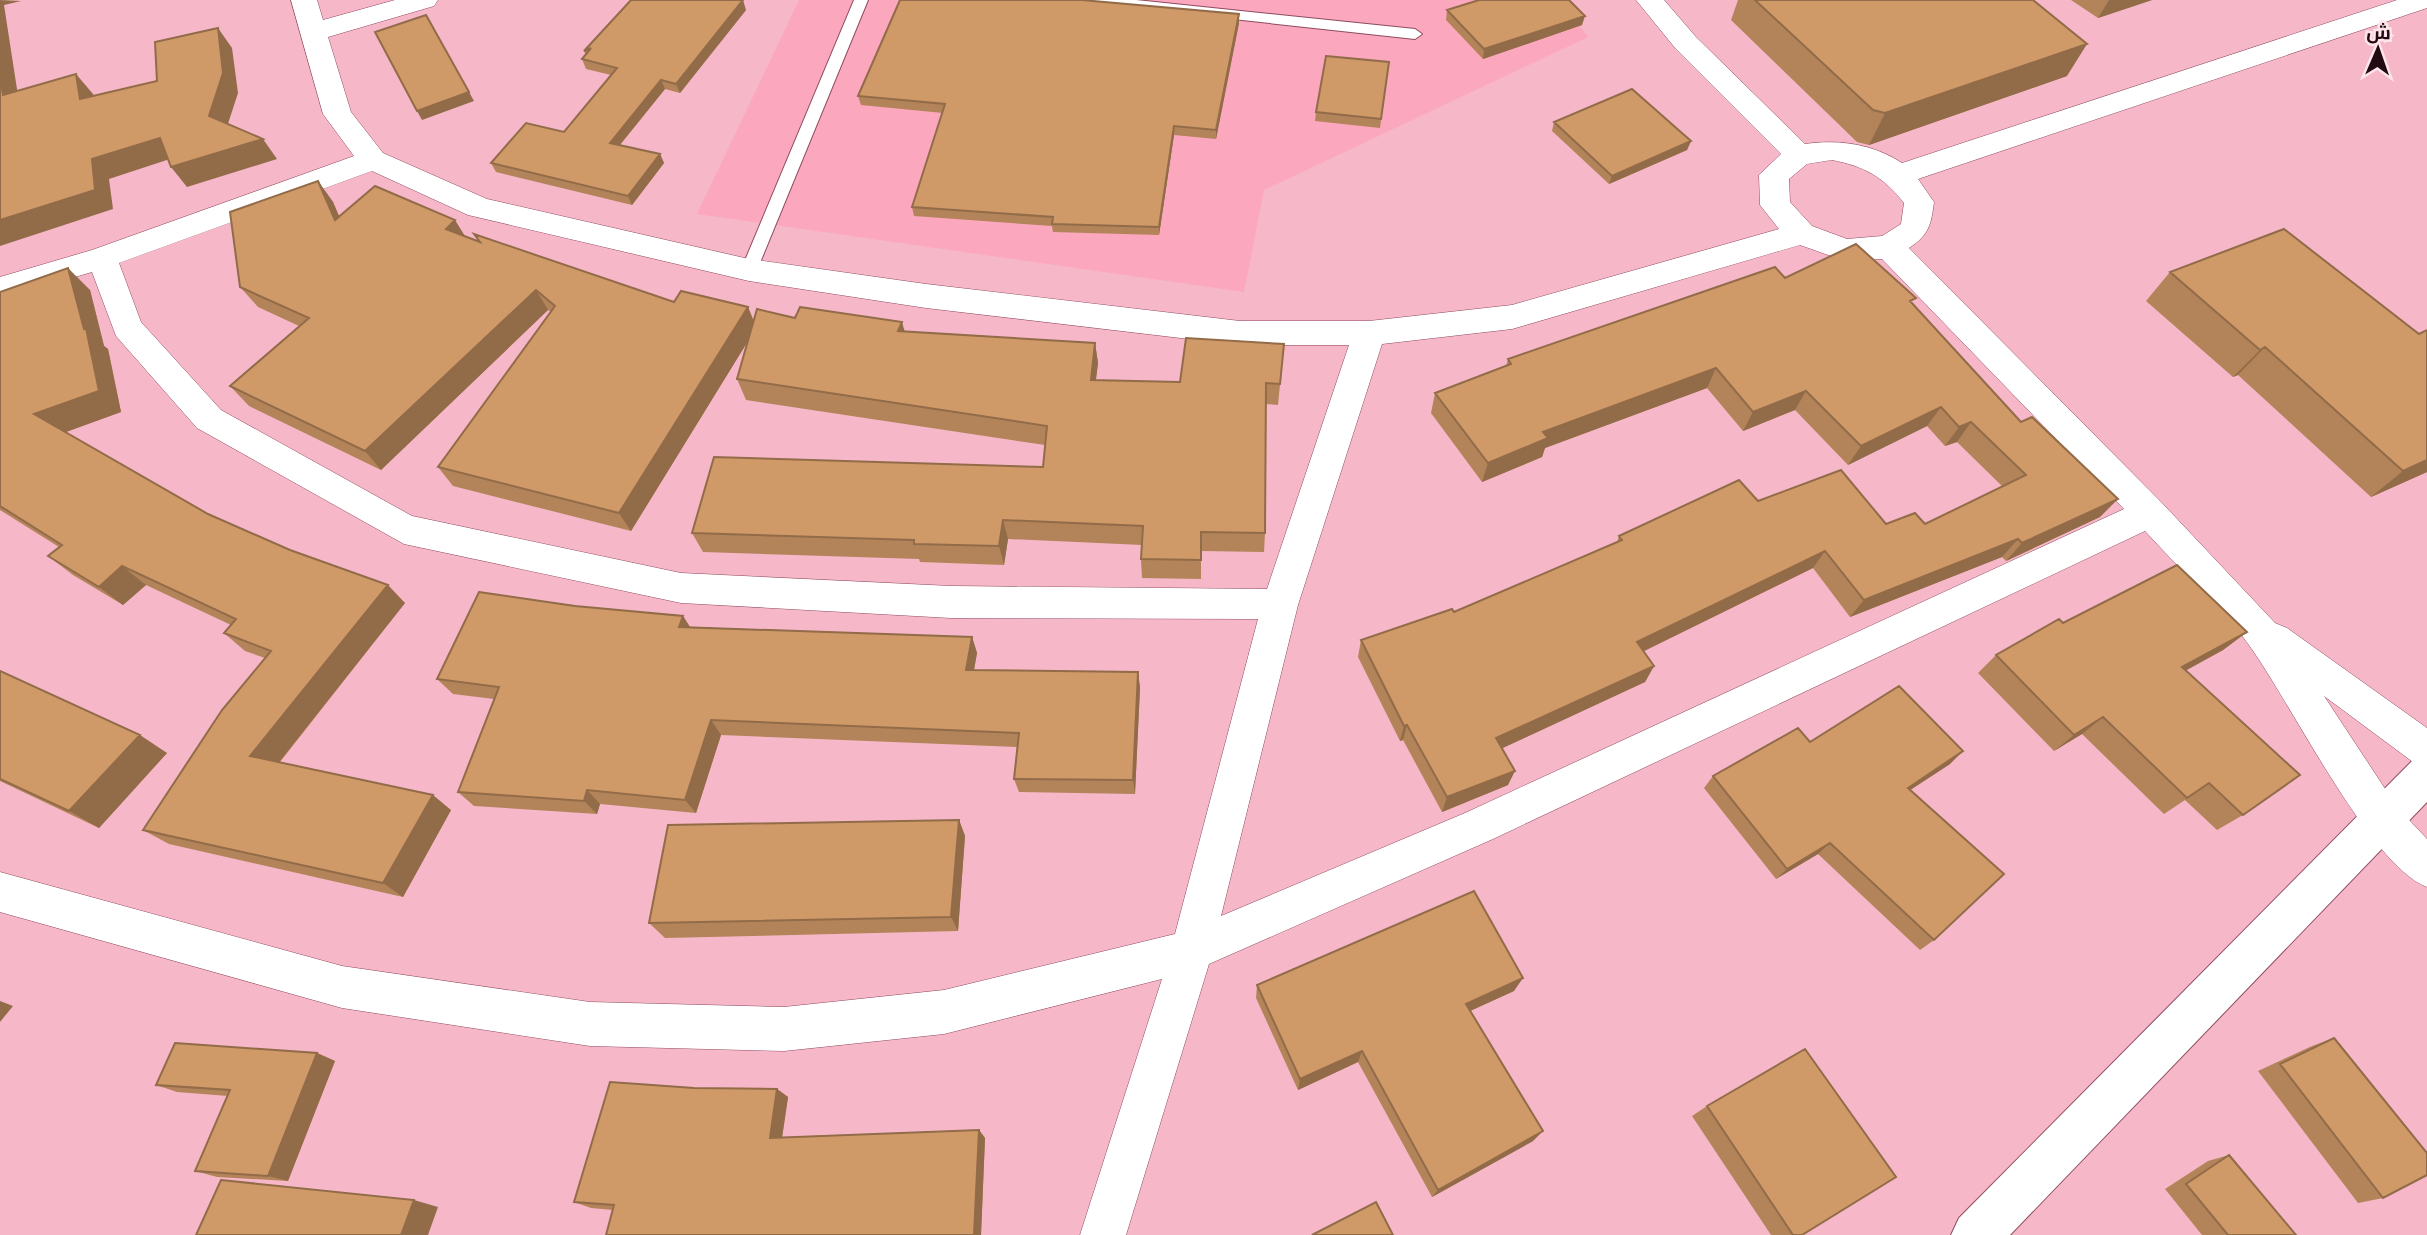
<svg xmlns="http://www.w3.org/2000/svg" width="2427" height="1235" font-family="'Varela Round',Cairo,sans-serif">
<rect width="100%" height="100%" fill="#f6b8c8"/>
<path fill="#fba7bd" d="M 799,0 L 1560,0 L 1588,37 L 1264,190 L 1244,292 L 697,214 Z"/>
<g fill="none" stroke-linecap="round" stroke-linejoin="round">
<defs>
<path id="lane" d="M 854,0 L 868,0 L 757,270 L 749,276 L 743,274 L 741,270 Z
M 1088,0 L 1136,0 L 1415,29 L 1422,34 L 1415,39 L 1095,4 Z"/>
<path id="street" d="M 291,0 L 317,0 L 323,20 L 395,0 L 438,0 L 434,6 L 328,37 L 351,112 L 383,153 L 487,199 L 749,259 L 926,284 L 1240,321 L 1369,321 L 1512,305 L 1779,229 L 1760,205 L 1759,175 L 1781,154 L 1676,49 L 1636,0 L 1664,0 L 1696,37 L 1805,144 C 1839,139 1873,144 1902,163 L 2397,0 L 2427,0 L 2427,8 L 1918,179 L 1934,202 C 1931,225 1929,235 1909,248 L 2162,503 L 2275,623 L 2287,628 L 2427,728 L 2427,768 L 2413,762 L 2324,696 L 2397,807 L 2427,839 L 2427,887 C 2367,864 2287,693 2243,637 C 2213,600 2177,566 2145,531 L 1493,839 L 1209,964 L 1126,1235 L 1080,1235 L 1162,979 L 944,1034 L 784,1051 L 590,1046 L 342,1008 L 0,912 L 0,872 L 342,966 L 590,1002 L 784,1007 L 944,990 L 1175,934 L 1258,619 L 951,618 L 681,603 L 404,544 L 197,428 L 116,336 L 92,272 L 0,299 L 0,277 L 92,250 L 354,156 L 323,114 ZM 1832,160 C 1864,166 1884,177 1904,203 L 1901,224 L 1882,236 L 1847,239 L 1812,226 L 1790,202 L 1789,179 L 1807,164 ZM 372,171 L 468,215 L 749,281 L 926,308 L 1240,345 L 1349,345 L 1267,589 L 951,586 L 681,573 L 412,516 L 221,410 L 141,322 L 119,263 ZM 1800,245 L 1845,261 L 1882,259 L 2124,509 L 1465,813 L 1221,916 L 1298,605 L 1382,344 L 1512,329 Z"/>
<path id="secondary" d="M 2427,755 L 2427,802 L 2010,1235 L 1951,1235 L 1959,1218 L 2412,761 Z"/>
</defs>
<use href="#lane" stroke="#8e4b5f" stroke-width="2"/>
<use href="#street" stroke="#8e4b5f" stroke-width="1"/>
<use href="#secondary" stroke="#8e4b5f" stroke-width="2"/>
<use href="#lane" fill="#fff" fill-rule="evenodd"/>
<use href="#street" fill="#fff" fill-rule="evenodd"/>
<use href="#secondary" fill="#fff" fill-rule="evenodd"/>
</g>
<path fill="#b38459" d="M 1738,0 L 2033,0 L 2067,76 L 1869,145 L 1857,142 L 1731,20 Z
M 2071,0 L 2152,0 L 2098,18 Z
M 746,10 L 680,93 L 665,89 L 620,145 L 660,154 L 664,163 L 632,205 L 496,172 L 491,163 L 564,132 L 611,75 L 586,69 L 582,59 L 586,55 L 584,51 Z
M 1447,10 L 1582,25 L 1483,59 L 1446,20 Z
M 1239,23 L 1216,139 L 1174,135 L 1159,235 L 1053,232 L 1052,226 L 914,216 L 912,207 L 943,113 L 861,105 L 858,96 Z
M 1389,62 L 1380,128 L 1315,121 L 1316,112 Z
M 1554,122 L 1691,141 L 1687,150 L 1609,184 L 1552,131 Z
M 318,181 L 333,202 L 339,217 L 465,236 L 479,241 L 474,234 L 674,302 L 748,307 L 754,321 L 795,318 L 904,332 L 1095,343 L 1098,363 L 1096,380 L 1180,382 L 1284,344 L 1278,405 L 1266,404 L 1265,533 L 1264,552 L 1201,551 L 1201,579 L 1142,578 L 1141,559 L 1142,545 L 1008,539 L 1004,565 L 920,562 L 919,559 L 703,552 L 692,533 L 1043,467 L 1045,445 L 746,400 L 737,379 L 748,341 L 631,531 L 453,486 L 438,467 L 551,312 L 548,310 L 381,470 L 249,406 L 230,386 L 299,326 L 258,307 L 240,287 Z
M 2170,272 L 2419,334 L 2427,330 L 2427,472 L 2371,497 L 2238,375 L 2233,377 L 2146,301 Z
M 1785,278 L 1912,304 L 2100,517 L 2006,561 L 2002,557 L 1850,617 L 1813,568 L 1643,651 L 1654,666 L 1645,682 L 1502,748 L 1508,785 L 1442,812 L 1403,740 L 1400,741 L 1358,657 L 1361,640 L 1454,612 L 1617,542 L 1619,536 L 1758,501 L 1886,524 L 1925,524 L 2003,487 L 1957,442 L 1945,446 L 1927,426 L 1848,465 L 1795,410 L 1743,431 L 1707,388 L 1545,448 L 1542,457 L 1482,482 L 1431,413 L 1435,393 L 1506,366 L 1508,359 Z
M 90,290 L 104,346 L 108,349 L 121,412 L 65,432 L 208,514 L 405,603 L 280,762 L 451,810 L 403,897 L 169,844 L 143,830 L 265,658 L 245,651 L 224,633 L 231,625 L 146,585 L 123,605 L 73,575 L 48,556 L 59,547 L 0,510 L 0,292 Z
M 575,606 L 683,616 L 690,627 L 972,637 L 977,653 L 974,670 L 1138,672 L 1140,688 L 1135,794 L 1019,792 L 1014,779 L 1017,747 L 721,735 L 696,813 L 600,804 L 597,814 L 474,806 L 458,792 L 494,699 L 453,694 L 437,679 Z
M 2063,623 L 2247,632 L 2223,650 L 2185,671 L 2243,815 L 2217,830 L 2185,800 L 2164,814 L 2082,734 L 2054,751 L 1978,673 L 1996,655 Z
M 0,671 L 167,753 L 99,828 L 0,781 Z
M 1810,742 L 1950,764 L 1910,790 L 1934,940 L 1920,950 L 1818,854 L 1776,879 L 1704,788 L 1713,776 Z
M 959,820 L 965,836 L 958,931 L 665,938 L 649,923 Z
M 1257,985 L 1514,991 L 1470,1011 L 1533,1141 L 1432,1197 L 1358,1062 L 1298,1090 L 1256,998 Z
M 2334,1038 L 2383,1198 L 2358,1203 L 2258,1071 L 2312,1046 Z
M 317,1053 L 335,1061 L 288,1181 L 217,1177 L 195,1171 L 228,1096 L 177,1092 L 156,1085 Z
M 777,1089 L 788,1097 L 782,1137 L 979,1130 L 985,1138 L 981,1235 L 606,1235 L 613,1210 L 591,1208 L 574,1202 Z
M 1707,1106 L 1802,1235 L 1771,1235 L 1692,1116 Z
M 2229,1155 L 2296,1235 L 2202,1235 L 2165,1189 L 2208,1161 Z"/>
<path fill="#926b49" d="M 0,0 L 21,1 L 4,5 L 21,115 L 3,95 L 0,75 Z
M 743,0 L 746,10 L 680,93 L 676,84 Z
M 2109,0 L 2152,0 L 2098,18 Z
M 1239,14 L 1239,23 L 1216,139 L 1216,130 Z
M 1585,16 L 1582,25 L 1483,59 L 1484,49 Z
M 218,28 L 232,48 L 238,93 L 224,136 L 209,116 Z
M 2087,44 L 2067,76 L 1869,145 L 1885,113 Z
M 76,74 L 93,94 L 97,119 L 80,99 Z
M 661,80 L 665,89 L 614,152 L 610,143 Z
M 469,92 L 474,101 L 422,120 L 417,111 Z
M 1174,126 L 1174,135 L 1159,235 L 1159,227 Z
M 160,138 L 176,157 L 109,179 L 113,209 L 0,246 L 0,220 L 92,159 Z
M 263,139 L 277,159 L 187,187 L 171,167 Z
M 1691,141 L 1687,150 L 1609,184 L 1612,176 Z
M 660,154 L 664,163 L 632,205 L 628,196 Z
M 318,181 L 333,202 L 350,241 L 335,220 Z
M 455,220 L 468,241 L 446,229 Z
M 68,268 L 90,290 L 104,346 L 108,349 L 121,412 L 58,435 L 34,414 L 84,329 Z
M 536,290 L 548,310 L 381,470 L 365,451 Z
M 748,307 L 756,328 L 631,531 L 619,513 Z
M 902,322 L 908,343 L 898,331 Z
M 1095,343 L 1098,363 L 1093,401 L 1091,380 Z
M 2265,347 L 2238,375 L 2233,377 L 2260,350 Z
M 1716,368 L 1707,388 L 1545,448 L 1542,457 L 1482,482 L 1488,463 L 1543,432 Z
M 1806,391 L 1795,410 L 1743,431 L 1753,412 Z
M 1941,407 L 1927,426 L 1848,465 L 1861,446 Z
M 1971,422 L 1957,442 L 1945,446 L 1959,427 Z
M 2427,460 L 2427,472 L 2371,497 L 2403,471 Z
M 2118,499 L 2100,517 L 2006,561 L 2022,543 Z
M 1003,520 L 1008,539 L 1004,565 L 999,546 Z
M 2018,539 L 2002,557 L 1850,617 L 1864,600 Z
M 1825,551 L 1813,568 L 1628,659 L 1637,642 Z
M 122,566 L 146,585 L 123,605 L 99,587 Z
M 388,585 L 405,603 L 272,771 L 250,756 Z
M 683,616 L 693,632 L 679,627 Z
M 2247,632 L 2223,650 L 2159,685 L 2182,667 Z
M 972,637 L 977,653 L 971,686 L 966,670 Z
M 1654,666 L 1645,682 L 1490,754 L 1496,738 Z
M 1138,672 L 1140,688 L 1135,794 L 1133,780 Z
M 2103,717 L 2082,734 L 2054,751 L 2074,735 Z
M 711,720 L 721,735 L 696,813 L 685,800 Z
M 1407,725 L 1403,740 L 1400,741 L 1404,726 Z
M 140,735 L 167,753 L 99,828 L 69,811 Z
M 1963,751 L 1950,764 L 1895,800 L 1908,788 Z
M 1515,771 L 1508,785 L 1442,812 L 1447,797 Z
M 587,790 L 600,804 L 597,814 L 584,801 Z
M 433,795 L 451,810 L 403,897 L 383,883 Z
M 959,820 L 965,836 L 958,931 L 951,917 Z
M 1830,843 L 1818,854 L 1776,879 L 1787,869 Z
M 1523,978 L 1514,991 L 1459,1016 L 1466,1004 Z
M 0,1001 L 13,1006 L 0,1022 Z
M 1362,1051 L 1358,1062 L 1298,1090 L 1300,1079 Z
M 317,1053 L 335,1061 L 288,1181 L 268,1176 Z
M 777,1089 L 788,1097 L 781,1145 L 770,1138 Z
M 979,1130 L 985,1138 L 981,1235 L 974,1235 Z
M 1543,1131 L 1533,1141 L 1432,1197 L 1438,1190 Z
M 414,1200 L 438,1207 L 428,1235 L 401,1235 Z"/>
<path fill="#d09968" stroke="#926b49" stroke-width="2" d="M 631,0 L 743,0 L 676,84 L 661,80 L 610,143 L 660,154 L 628,196 L 491,163 L 526,123 L 564,132 L 617,68 L 582,59 L 591,48 L 584,51 Z
M 900,0 L 1082,0 L 1239,14 L 1216,130 L 1174,126 L 1159,227 L 1052,224 L 1053,217 L 912,207 L 945,104 L 858,96 Z
M 1479,0 L 1569,0 L 1585,16 L 1484,49 L 1447,10 Z
M 1755,0 L 2033,0 L 2087,44 L 1885,113 L 1873,110 Z
M 426,15 L 469,92 L 417,111 L 375,32 Z
M 218,28 L 223,73 L 209,116 L 263,139 L 171,167 L 160,138 L 92,159 L 95,190 L 0,220 L 0,75 L 3,95 L 76,74 L 80,99 L 157,81 L 155,42 Z
M 1326,56 L 1389,62 L 1381,119 L 1316,112 Z
M 1632,89 L 1691,141 L 1612,176 L 1554,122 Z
M 318,181 L 335,220 L 375,186 L 455,220 L 446,229 L 480,242 L 474,234 L 674,302 L 681,291 L 748,307 L 619,513 L 438,467 L 555,306 L 536,290 L 365,451 L 230,386 L 309,318 L 240,287 L 230,212 Z
M 2284,229 L 2419,334 L 2427,330 L 2427,460 L 2403,471 L 2265,347 L 2260,350 L 2170,272 Z
M 1856,244 L 1916,298 L 1910,301 L 2021,422 L 2032,417 L 2118,499 L 2022,543 L 2018,539 L 1864,600 L 1825,551 L 1637,642 L 1654,666 L 1496,738 L 1515,771 L 1447,797 L 1407,725 L 1404,726 L 1361,640 L 1452,609 L 1454,612 L 1622,540 L 1619,536 L 1739,480 L 1758,501 L 1841,470 L 1886,524 L 1915,513 L 1925,524 L 2026,475 L 1971,422 L 1959,427 L 1941,407 L 1861,446 L 1806,391 L 1753,412 L 1716,368 L 1543,432 L 1548,438 L 1488,463 L 1435,393 L 1511,364 L 1508,359 L 1775,267 L 1785,278 Z
M 68,268 L 84,329 L 86,328 L 99,391 L 34,414 L 208,514 L 290,550 L 388,585 L 250,756 L 433,795 L 383,883 L 143,830 L 222,710 L 271,651 L 224,633 L 236,619 L 122,566 L 99,587 L 48,556 L 62,545 L 0,506 L 0,292 Z
M 800,307 L 902,322 L 898,331 L 1095,343 L 1091,380 L 1180,382 L 1186,338 L 1284,344 L 1280,384 L 1266,383 L 1265,533 L 1201,532 L 1201,560 L 1141,559 L 1143,526 L 1003,520 L 999,546 L 914,544 L 914,540 L 692,533 L 714,457 L 1043,467 L 1047,426 L 737,379 L 757,309 L 795,318 Z
M 2177,565 L 2247,632 L 2182,667 L 2300,775 L 2243,815 L 2209,783 L 2187,798 L 2103,717 L 2074,735 L 1996,655 L 2059,619 L 2063,623 Z
M 479,592 L 575,606 L 683,616 L 679,627 L 972,637 L 966,670 L 1138,672 L 1133,780 L 1014,779 L 1019,733 L 711,720 L 685,800 L 587,790 L 584,801 L 458,792 L 499,687 L 437,679 Z
M 0,671 L 140,735 L 69,811 L 0,779 Z
M 1899,686 L 1963,751 L 1908,788 L 2004,874 L 1934,940 L 1830,843 L 1787,869 L 1713,776 L 1798,728 L 1810,742 Z
M 959,820 L 951,917 L 649,923 L 668,825 Z
M 1474,891 L 1523,978 L 1466,1004 L 1543,1131 L 1438,1190 L 1362,1051 L 1300,1079 L 1257,985 Z
M 2334,1038 L 2427,1153 L 2427,1175 L 2383,1198 L 2280,1064 Z
M 175,1043 L 317,1053 L 268,1176 L 195,1171 L 230,1090 L 156,1085 Z
M 1805,1049 L 1896,1177 L 1802,1235 L 1793,1235 L 1707,1106 Z
M 610,1082 L 694,1088 L 777,1089 L 770,1138 L 979,1130 L 974,1235 L 606,1235 L 614,1205 L 574,1202 Z
M 2229,1155 L 2296,1235 L 2228,1235 L 2186,1184 Z
M 221,1180 L 414,1200 L 401,1235 L 196,1235 Z
M 1376,1202 L 1393,1235 L 1312,1235 Z"/>
<g transform="translate(2378 49) rotate(2)" stroke="#fee5eb" stroke-width="5" paint-order="stroke">
<path d="M0-5L12 26L0 18L-12 26Z" fill="#230911"/>
<text y="-10" font-size="19" font-weight="bold" text-anchor="middle" fill="#230911">ش</text>
</g>
</svg>
